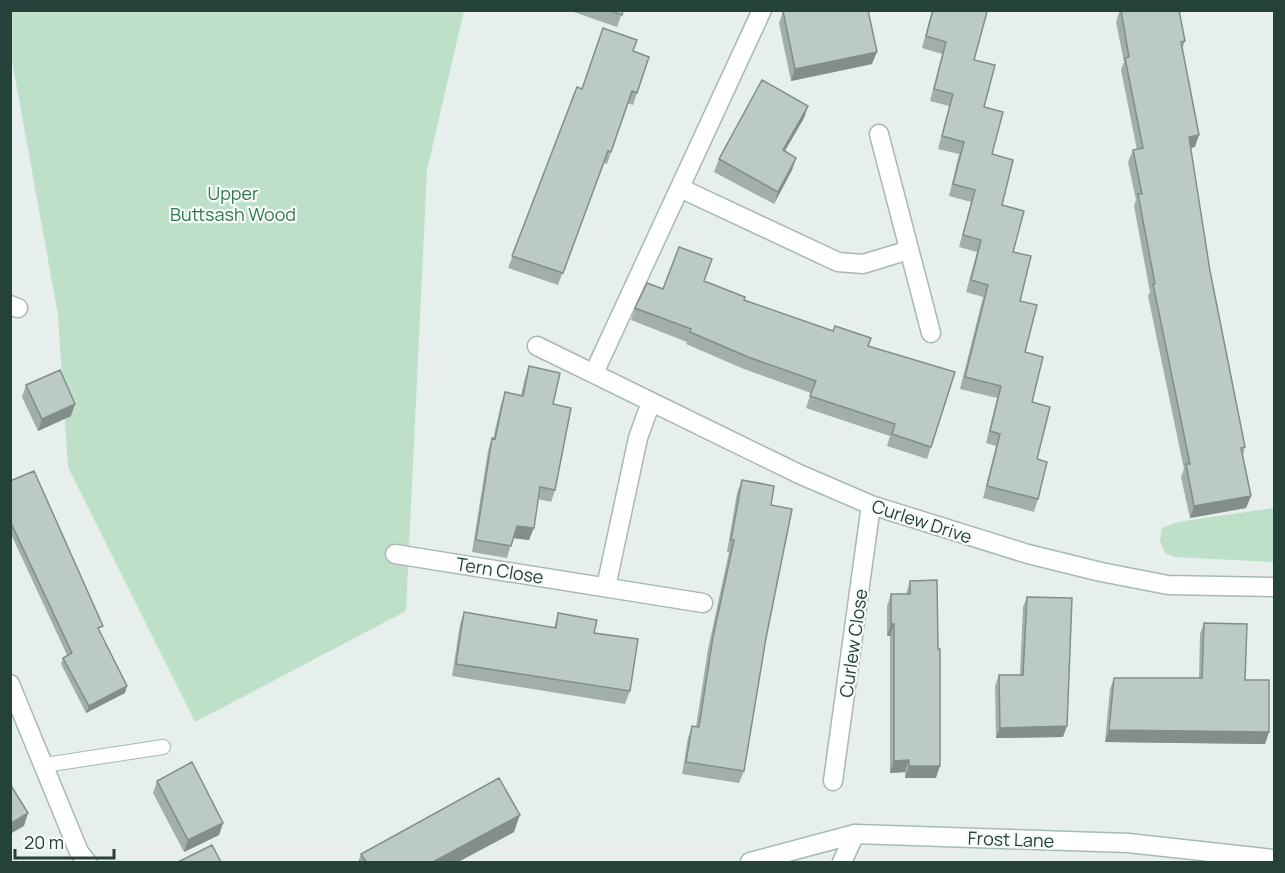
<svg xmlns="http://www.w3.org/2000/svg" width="1285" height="873" font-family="Manrope,sans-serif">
<rect width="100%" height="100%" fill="#e6efeb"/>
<path fill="#bfe0c8" d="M 10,11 L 464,11 L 427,170 L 406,611 L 195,722 L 68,467 L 58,315 L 11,55 Z
M 1274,508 L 1274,562 L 1175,557 L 1165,553 L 1160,541 L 1162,528 L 1178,522 Z"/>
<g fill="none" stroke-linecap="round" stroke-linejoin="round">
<defs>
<path id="lane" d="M 45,765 L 163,747"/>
<path id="street" d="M 879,134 L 931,333
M 680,188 L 838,262 L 863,264 L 909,250
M 10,305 L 18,308
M 537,346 L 799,474 L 871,505 L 1028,554 L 1101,572 L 1168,585 L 1274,587
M 594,373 L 762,10
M 395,554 L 703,603
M 606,587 L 638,438 L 651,402
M 10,684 L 79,852 L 87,862
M 833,781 L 871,505
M 842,862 L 855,834"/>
<path id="secondary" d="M 750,862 L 855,834 L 1128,843 L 1274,859"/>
</defs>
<use href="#lane" stroke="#a8b8b2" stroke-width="16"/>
<use href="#street" stroke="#a8b8b2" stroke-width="21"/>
<use href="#secondary" stroke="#a4bbb3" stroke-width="21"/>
<use href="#lane" stroke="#fff" stroke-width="14"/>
<use href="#street" stroke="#fff" stroke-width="18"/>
<use href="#secondary" stroke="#fff" stroke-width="18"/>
</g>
<path fill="#a1aea9" d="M 568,10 L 623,10 L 617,27 Z
M 932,10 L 981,10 L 974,60 L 1002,205 L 1013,252 L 1020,301 L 1025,352 L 1032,402 L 1037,459 L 1038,499 L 1034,512 L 983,498 L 996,446 L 986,443 L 997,398 L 960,389 L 983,297 L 966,292 L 977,252 L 959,247 L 971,202 L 949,196 L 959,154 L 938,149 L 949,106 L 930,101 L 942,54 L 922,48 Z
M 1120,10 L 1185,41 L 1182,49 L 1195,147 L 1190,148 L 1210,271 L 1245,447 L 1243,455 L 1251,496 L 1246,508 L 1190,518 L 1181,477 L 1184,469 L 1148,296 L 1150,292 L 1134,206 L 1136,200 L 1128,162 L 1133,150 L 1137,150 L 1121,70 L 1124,62 L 1116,22 Z
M 783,11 L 872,64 L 791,81 L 779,23 Z
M 633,51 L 649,57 L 633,105 L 627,103 L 607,164 L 604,163 L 558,285 L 508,268 L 577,87 L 581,89 Z
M 808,106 L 804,118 L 785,151 L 796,158 L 792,170 L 774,204 L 714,172 L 719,159 Z
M 663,289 L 744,300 L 868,346 L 931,447 L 927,459 L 887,446 L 890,436 L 806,408 L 811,393 L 744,369 L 686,344 L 687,342 L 631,320 L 635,308 Z
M 529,366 L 553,404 L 555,490 L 551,502 L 538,499 L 529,540 L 513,538 L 507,558 L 472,552 L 488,451 L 492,438 L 493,439 L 501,404 L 505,392 L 521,395 L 525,378 Z
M 26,385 L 71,416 L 38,431 L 22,397 Z
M 742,480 L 771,505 L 766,638 L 744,771 L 739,783 L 682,774 L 688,738 L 692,726 L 696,727 L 708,649 L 729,552 L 727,552 L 737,493 Z
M 10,481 L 100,632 L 125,693 L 86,713 L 61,664 L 63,658 L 67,655 L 10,532 Z
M 910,581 L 936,778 L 905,778 L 905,772 L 890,773 L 890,636 L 887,636 L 887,606 L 891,594 L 906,594 Z
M 1027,597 L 1063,737 L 996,738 L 995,686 L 999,675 L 1020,675 L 1023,607 Z
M 464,612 L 554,628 L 558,613 L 594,633 L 630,691 L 625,704 L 452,676 L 460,624 Z
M 1204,623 L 1245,680 L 1269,732 L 1265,744 L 1105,742 L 1110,689 L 1114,678 L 1199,678 L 1200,634 Z
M 157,781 L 223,823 L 219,835 L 184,852 L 153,793 Z
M 514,832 L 458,862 L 358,862 L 361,854 Z"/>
<path fill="#838d89" d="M 877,52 L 872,64 L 791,81 L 795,69 Z
M 808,106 L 804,118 L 778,162 L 783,150 Z
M 1199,135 L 1195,147 L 1184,149 L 1189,137 Z
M 796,158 L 792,170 L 774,204 L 778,192 Z
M 75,404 L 71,416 L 38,431 L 42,419 Z
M 1251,496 L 1246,508 L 1190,518 L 1194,506 Z
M 517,526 L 534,528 L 529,540 L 512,538 Z
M 891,624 L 894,624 L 890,636 L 887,636 Z
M 127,686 L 125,693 L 86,713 L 89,706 Z
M 1067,726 L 1063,737 L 996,738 L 1000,728 Z
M 1109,730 L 1269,732 L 1265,744 L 1105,742 Z
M 909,760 L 905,772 L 890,773 L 894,761 Z
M 909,766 L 940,766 L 936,778 L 905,778 Z
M 28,813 L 24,826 L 10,834 L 10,824 Z
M 520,815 L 514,832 L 458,862 L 433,862 Z
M 223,823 L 219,835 L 184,852 L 188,840 Z"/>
<path fill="#bbcac4" stroke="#838d89" stroke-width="1.5" d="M 608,10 L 623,10 L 622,15 Z
M 786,10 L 868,10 L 877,52 L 795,69 L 783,11 Z
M 933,10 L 981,10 L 987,12 L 974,60 L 995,65 L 984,107 L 1003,112 L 992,154 L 1013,160 L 1002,205 L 1024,211 L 1013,252 L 1031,256 L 1020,301 L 1037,305 L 1025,352 L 1043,357 L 1032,402 L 1050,407 L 1037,459 L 1047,462 L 1038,499 L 987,486 L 1000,434 L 990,431 L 1001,386 L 965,377 L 988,285 L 971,280 L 981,240 L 963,235 L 975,190 L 953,184 L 964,142 L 942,136 L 953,94 L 934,89 L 946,42 L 926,36 Z
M 1121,10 L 1179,10 L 1185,41 L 1181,42 L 1199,135 L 1189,137 L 1210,271 L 1245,447 L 1241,448 L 1251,496 L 1194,506 L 1186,464 L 1190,464 L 1153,284 L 1155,284 L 1138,194 L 1142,194 L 1133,150 L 1143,148 L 1125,58 L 1129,57 Z
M 603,28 L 637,40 L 633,51 L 649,57 L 637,93 L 632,91 L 611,152 L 608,151 L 563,273 L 512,256 L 577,87 L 582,89 Z
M 762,80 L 808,106 L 783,150 L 796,158 L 778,192 L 719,159 Z
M 679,247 L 712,259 L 704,281 L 745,297 L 744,300 L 833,331 L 835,326 L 871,338 L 868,346 L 955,372 L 931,447 L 892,434 L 895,424 L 810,396 L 816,381 L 748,357 L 690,332 L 691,329 L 635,308 L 647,283 L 663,289 Z
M 529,366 L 560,373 L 553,404 L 571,408 L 555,490 L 540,487 L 534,528 L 517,526 L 511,546 L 476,540 L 492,438 L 495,439 L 505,392 L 523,396 Z
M 60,370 L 75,404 L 42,419 L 26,385 Z
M 34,471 L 103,626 L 98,628 L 127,686 L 89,706 L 63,658 L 72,653 L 10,521 L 10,481 Z
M 742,480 L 774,486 L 771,505 L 792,509 L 766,638 L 744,771 L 686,762 L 692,726 L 699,727 L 713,637 L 734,540 L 731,540 Z
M 937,580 L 938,649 L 940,649 L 940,766 L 909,766 L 909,760 L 894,761 L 894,624 L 891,624 L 891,594 L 910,594 L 910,581 Z
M 1027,597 L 1072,598 L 1067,726 L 1000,728 L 999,675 L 1023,675 Z
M 464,612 L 556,628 L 558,613 L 597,620 L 594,633 L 638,639 L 630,691 L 456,664 Z
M 1204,623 L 1247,624 L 1245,680 L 1269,680 L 1269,732 L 1109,730 L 1114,678 L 1202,678 Z
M 192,762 L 223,823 L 188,840 L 157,781 Z
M 499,778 L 520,815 L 433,862 L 366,862 L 361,854 Z
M 10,784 L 28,813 L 10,824 Z
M 212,845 L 221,862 L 178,862 Z"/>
<g text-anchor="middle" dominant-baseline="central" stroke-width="4.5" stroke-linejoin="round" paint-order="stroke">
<g font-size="18" fill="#2d7a4b" stroke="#f7fbf9">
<text x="233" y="193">Upper<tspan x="233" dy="21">Buttsash Wood</tspan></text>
</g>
<g font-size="18" fill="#24423a" stroke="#f7fbf9">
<text transform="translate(922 521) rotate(18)">Curlew Drive</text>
<text transform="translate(500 570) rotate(9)">Tern Close</text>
<text transform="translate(853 643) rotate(-82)">Curlew Close</text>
<text transform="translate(1011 839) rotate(2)">Frost Lane</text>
</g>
</g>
<rect width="1285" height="873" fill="none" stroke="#24423a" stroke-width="24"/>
<path d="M15 849v9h99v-9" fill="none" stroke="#24423a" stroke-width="3"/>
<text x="24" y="849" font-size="18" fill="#24423a" stroke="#f7fbf9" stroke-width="4.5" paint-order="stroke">20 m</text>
</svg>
